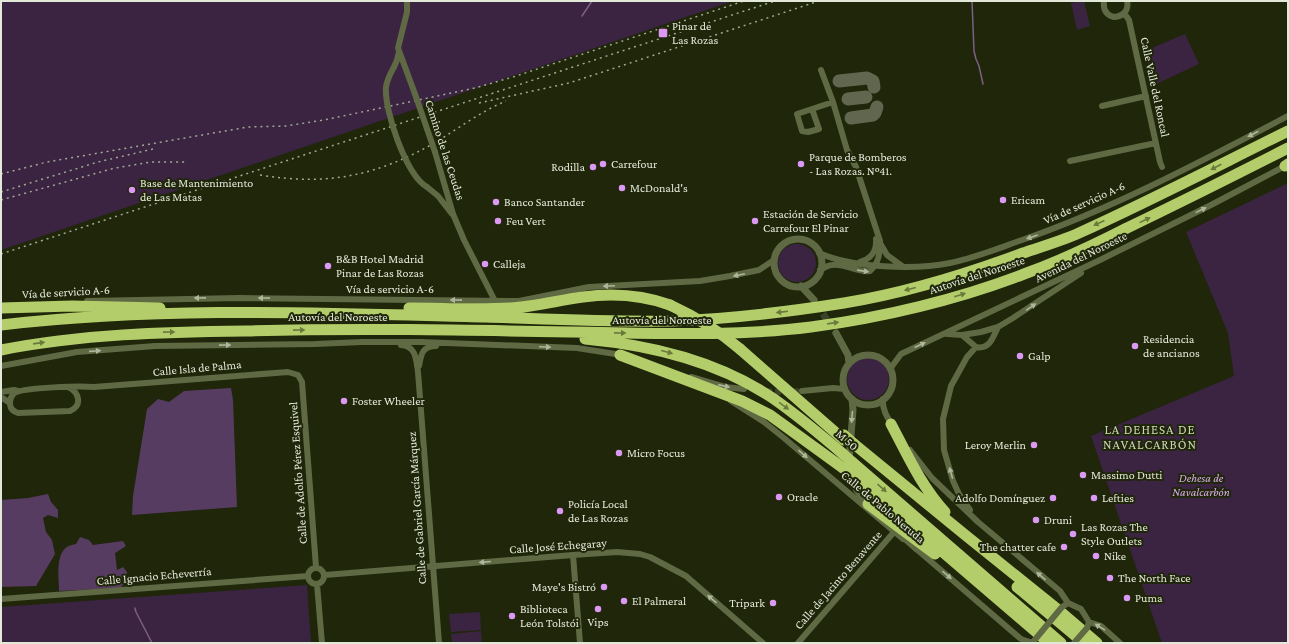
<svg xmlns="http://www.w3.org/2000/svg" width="1289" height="644" font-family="'Crimson Pro',serif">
<rect width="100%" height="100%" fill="#1f2609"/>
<path fill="#3a2442" d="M 1,1 L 733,1 L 1,250 Z
M 1079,1 L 1084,1 L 1090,26 L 1077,30 L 1071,3 Z
M 1185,34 L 1199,64 L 1152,86 L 1145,51 Z
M 1288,183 L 1288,643 L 1162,643 L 1091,436 L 1234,376 L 1228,333 L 1186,232 Z
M778 263a19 19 0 1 1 38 0a19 19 0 1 1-38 0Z
M847 379a21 21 0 1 1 42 0a21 21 0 1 1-42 0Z
M 307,585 L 311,643 L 1,643 L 1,607 Z
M 480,612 L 481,630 L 451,632 L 449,614 Z
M 481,631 L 482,643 L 452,643 L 451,634 Z"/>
<path fill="#573c61" d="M 231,388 L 233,400 L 237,507 L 132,515 L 133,496 L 147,409 L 158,399 L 169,402 L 184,391 Z
M 48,494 L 51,502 L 58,510 L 58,518 L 48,515 L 43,518 L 46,532 L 52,540 L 55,554 L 36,586 L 1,587 L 1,500 L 28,498 Z
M 80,537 L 89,540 L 93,545 L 123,541 L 126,546 L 115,553 L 117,570 L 123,567 L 127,572 L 127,581 L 120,588 L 59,591 C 59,579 55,555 67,547 C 69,545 73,545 76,544 Z"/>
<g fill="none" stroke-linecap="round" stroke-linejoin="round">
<path stroke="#7d5f87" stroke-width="1.5" d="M 972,1 L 974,51 L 976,59 L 979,66 L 983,84
M 582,16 L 592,1
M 135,608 L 136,612 L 152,643"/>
<path stroke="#60674e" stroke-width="13" d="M 839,81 L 867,78 L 873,81 L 874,87
M 848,99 L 866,97
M 851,118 L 873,115 L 875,113 L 877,107"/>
<path stroke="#3c4328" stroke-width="6" stroke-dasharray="6 3" stroke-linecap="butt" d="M 766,391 L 780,392 L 802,391"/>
<path stroke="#3c4328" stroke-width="7" stroke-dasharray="7 3.5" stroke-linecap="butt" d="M 817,305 L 836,333"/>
<path stroke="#5f6943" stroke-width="6" d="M 407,1 L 407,12 L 398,48 L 415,94
M 1104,1 C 1103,9 1106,15 1114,17 C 1124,16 1129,10 1127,1
M 1124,13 L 1129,20 L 1160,162 L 1162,167
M 394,67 L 397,60 L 399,52
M 821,70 L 833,102
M 1102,106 L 1146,96
M 812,109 L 819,129 L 808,132 L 802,131 L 797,114 L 833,102 L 847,150 L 856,167 L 880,241 C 880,253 879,263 870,271 C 857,273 845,263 832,265 C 828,265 824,268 820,270
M 435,152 L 453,214 L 464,240 L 495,301
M 1070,161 L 1156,143
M 427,187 L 438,196 L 452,214
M 880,243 L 887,255 L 902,266
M 819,253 C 852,268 915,270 950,263 C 975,258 999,248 1022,240 C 1114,208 1202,161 1288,116
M 860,262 C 871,259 877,251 876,239
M 87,301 L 239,298 L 519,301 L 589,287 L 700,281 L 730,276 L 759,270 L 774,260
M 947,334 L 962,335 L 976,347
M 962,335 L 981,332 L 998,327 L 1013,318 L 1081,273
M 401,345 C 416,346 416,359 418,372 L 439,643
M 1,366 L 77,352 L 155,346 L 315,344 L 362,342 L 421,342 L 577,348 L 622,355
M 419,366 C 421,355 422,346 436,346
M 890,369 L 901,354 L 1100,260 L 1211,205 L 1287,165
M 691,377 L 725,387 L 744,389
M 68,387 C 79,392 83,405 70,411 L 18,413 C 8,410 8,400 14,393 C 27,387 79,386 94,387 L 288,372 L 298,375 L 302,382 L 316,567
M 802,391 L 833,388 L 845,389
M 1,392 L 14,390 L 18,391
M 1,397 L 10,403
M 883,399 C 882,409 887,417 892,425
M 731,401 L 764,422 L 784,438 L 903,539
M 910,450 L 932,478 L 978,522 L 1060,591 L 1068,603 L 1081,609 L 1089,622 L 1101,626 L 1120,643
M 970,510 L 959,494 L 953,481 L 944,450 L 943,419 L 951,386 L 967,357 L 976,347 C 990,350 993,337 998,327
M 914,547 L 1021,639 L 1033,643
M 573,555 L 580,643
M308 576a8 8 0 1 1 16 0a8 8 0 1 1-16 0Z
M 325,575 L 573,555 L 617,552 L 640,554 L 650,557 L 686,576 L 763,643
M 317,584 L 322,643
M 1,599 L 308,576
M 798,643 L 894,532"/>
<path stroke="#5f6943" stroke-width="7" d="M774 263a24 24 0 1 1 48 0a24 24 0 1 1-48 0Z
M 801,286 L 814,300
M 836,333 L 848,355 L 849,363
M843 380a25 25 0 1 1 50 0a25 25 0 1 1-50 0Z
M 849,461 L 853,410 L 852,399
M 850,473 C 853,487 860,496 870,506
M 901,535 L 917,549"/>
<path stroke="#b3cd6a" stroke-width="11" d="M 1285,166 L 1288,164
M 1,308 L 72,306 L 160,308
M 409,308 C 443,308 477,310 510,308 C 535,307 559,300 583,297 C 613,293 642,295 670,305
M 1,325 C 162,306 324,313 486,317 C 548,319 610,322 672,321 C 729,319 787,312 844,303 C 905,293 964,275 1023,253 C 1041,247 1061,241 1079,233 C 1150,201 1219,165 1288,131
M 585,339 C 651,345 718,361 774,399 C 798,416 821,435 843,454
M 740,349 L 844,440
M 1,350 C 82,334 164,332 246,331 C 355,328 463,330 572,332 C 652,333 732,337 811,327 C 884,317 956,300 1024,274 C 1060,261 1094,245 1127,228 C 1181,202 1235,175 1288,148
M 620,355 L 742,401 L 770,415 L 843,468
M 891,424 C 907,454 921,486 945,512
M 854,444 L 964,534 L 1056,608 L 1097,643
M 852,462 L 1061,643
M 860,481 L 1049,643
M 868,504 L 935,554
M 1017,587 L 1084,643"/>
<path stroke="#a1a893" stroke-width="1.5" stroke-dasharray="2 4" stroke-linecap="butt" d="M 479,103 L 569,83 L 819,1
M 1,174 L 47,162 L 248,127 L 286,126 L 324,120 L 475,88 L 513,77 L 744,1
M 260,175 C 329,186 377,176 438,141 C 460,127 482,111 506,101
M 1,192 L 98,162 L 153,149
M 1,200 L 115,168 L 151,162 L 186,162
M 1,254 L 775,1"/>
<path stroke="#5f6943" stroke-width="6" d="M 394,67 C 390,74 387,80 386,87 C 384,110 406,175 427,187
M 415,94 L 435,152
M 1033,642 L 1062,607 L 1068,603
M 1074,643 L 1087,628 L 1089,622"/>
<path stroke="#b3cd6a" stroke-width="11" d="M 670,305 C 696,317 718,330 740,349
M 844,435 L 854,444
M 843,454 L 852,462
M 843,468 L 860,481"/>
</g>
<defs><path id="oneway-solid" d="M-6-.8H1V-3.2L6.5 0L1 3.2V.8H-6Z"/></defs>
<g fill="#aeb69c">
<use href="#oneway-solid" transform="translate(1253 134) rotate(152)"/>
<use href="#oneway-solid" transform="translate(1201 210) rotate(-26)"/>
<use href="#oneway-solid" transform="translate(1032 237) rotate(161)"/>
<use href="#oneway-solid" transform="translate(863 271) rotate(8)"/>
<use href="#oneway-solid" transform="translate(739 275) rotate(168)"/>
<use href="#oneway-solid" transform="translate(609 286) rotate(177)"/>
<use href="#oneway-solid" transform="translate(200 298) rotate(179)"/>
<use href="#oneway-solid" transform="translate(264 298) rotate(-179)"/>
<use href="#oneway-solid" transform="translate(456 300) rotate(-179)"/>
<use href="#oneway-solid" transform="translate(1031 307) rotate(-34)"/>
<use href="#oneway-solid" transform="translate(225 345) rotate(-1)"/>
<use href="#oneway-solid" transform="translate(920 345) rotate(-24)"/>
<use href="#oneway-solid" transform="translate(545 347) rotate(2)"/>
<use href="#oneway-solid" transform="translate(95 351) rotate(-4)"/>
<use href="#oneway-solid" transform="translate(724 386) rotate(13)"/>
<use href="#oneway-solid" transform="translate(852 417) rotate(95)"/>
<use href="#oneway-solid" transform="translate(803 454) rotate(41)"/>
<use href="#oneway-solid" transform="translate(951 473) rotate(-106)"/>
<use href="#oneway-solid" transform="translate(485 562) rotate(175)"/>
<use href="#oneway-solid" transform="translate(947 575) rotate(41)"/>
<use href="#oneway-solid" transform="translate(1041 576) rotate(-139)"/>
<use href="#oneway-solid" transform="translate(712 599) rotate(-139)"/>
<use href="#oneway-solid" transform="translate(1100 627) rotate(-148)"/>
</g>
<g fill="#697a3a">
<use href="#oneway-solid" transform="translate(1216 167) rotate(153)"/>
<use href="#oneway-solid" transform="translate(1145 220) rotate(-26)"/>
<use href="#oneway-solid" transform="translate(1099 223) rotate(155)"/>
<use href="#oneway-solid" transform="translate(910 289) rotate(166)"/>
<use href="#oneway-solid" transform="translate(960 295) rotate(-18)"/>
<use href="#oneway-solid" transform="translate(782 312) rotate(173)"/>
<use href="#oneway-solid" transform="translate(833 323) rotate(-8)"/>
<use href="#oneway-solid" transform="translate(299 330) rotate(-1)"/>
<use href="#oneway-solid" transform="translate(169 332) rotate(-1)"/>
<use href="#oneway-solid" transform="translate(620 333) rotate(1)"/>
<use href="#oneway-solid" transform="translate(39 343) rotate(-8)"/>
<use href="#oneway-solid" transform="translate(667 352) rotate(15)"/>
<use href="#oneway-solid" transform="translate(784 406) rotate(36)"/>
<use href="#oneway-solid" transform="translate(882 488) rotate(41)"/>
</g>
<g fill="#dc99f4" stroke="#1f2609" stroke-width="1.5">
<rect x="658" y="28" width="10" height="10" rx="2"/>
<circle cx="603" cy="164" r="4"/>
<circle cx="801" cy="164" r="4"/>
<circle cx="593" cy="167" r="4"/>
<circle cx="622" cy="188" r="4"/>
<circle cx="132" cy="190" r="4"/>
<circle cx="1003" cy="200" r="4"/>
<circle cx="496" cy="202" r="4"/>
<circle cx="498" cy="221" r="4"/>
<circle cx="755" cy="221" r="4"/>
<circle cx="485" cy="264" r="4"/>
<circle cx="328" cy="266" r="4"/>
<circle cx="1135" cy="346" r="4"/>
<circle cx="1020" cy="356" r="4"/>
<circle cx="344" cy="401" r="4"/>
<circle cx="1034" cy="445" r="4"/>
<circle cx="619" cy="453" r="4"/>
<circle cx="1083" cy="475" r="4"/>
<circle cx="779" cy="497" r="4"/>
<circle cx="1053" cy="498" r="4"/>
<circle cx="1094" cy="498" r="4"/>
<circle cx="560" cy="511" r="4"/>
<circle cx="1036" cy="520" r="4"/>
<circle cx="1073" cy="534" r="4"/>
<circle cx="1064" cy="547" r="4"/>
<circle cx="1096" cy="556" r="4"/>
<circle cx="1110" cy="578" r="4"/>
<circle cx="604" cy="587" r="4"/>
<circle cx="1127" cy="598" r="4"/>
<circle cx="624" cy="601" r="4"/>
<circle cx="773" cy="603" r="4"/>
<circle cx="598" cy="609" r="4"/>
<circle cx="512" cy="616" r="4"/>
</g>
<g text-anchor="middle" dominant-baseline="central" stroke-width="4" stroke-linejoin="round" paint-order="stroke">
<g font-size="12" fill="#e3e9d8" stroke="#1f2609" text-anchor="start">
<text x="672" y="26">Pinar de<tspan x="672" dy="14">Las Rozas</tspan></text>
<text x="809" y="157">Parque de Bomberos<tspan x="809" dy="14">- Las Rozas. Nº41.</tspan></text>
<text x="611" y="164">Carrefour</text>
<text x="585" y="167" text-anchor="end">Rodilla</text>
<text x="140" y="183">Base de Mantenimiento<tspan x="140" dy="14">de Las Matas</tspan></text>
<text x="630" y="188">McDonald's</text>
<text x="1011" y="200">Ericam</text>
<text x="504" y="202">Banco Santander</text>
<text x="763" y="214">Estación de Servicio<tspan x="763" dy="14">Carrefour El Pinar</tspan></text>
<text x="506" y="221">Feu Vert</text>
<text x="336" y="259">B&amp;B Hotel Madrid<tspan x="336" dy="14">Pinar de Las Rozas</tspan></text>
<text x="493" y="264">Calleja</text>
<text x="1143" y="339">Residencia<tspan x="1143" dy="14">de ancianos</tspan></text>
<text x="1028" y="356">Galp</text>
<text x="352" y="401">Foster Wheeler</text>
<text x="1026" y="445" text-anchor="end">Leroy Merlin</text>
<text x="627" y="453">Micro Focus</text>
<text x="1091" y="475">Massimo Dutti</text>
<text x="787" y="497">Oracle</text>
<text x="1045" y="498" text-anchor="end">Adolfo Domínguez</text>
<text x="1102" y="498">Lefties</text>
<text x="568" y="504">Policía Local<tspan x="568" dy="14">de Las Rozas</tspan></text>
<text x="1044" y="520">Druni</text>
<text x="1081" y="527">Las Rozas The<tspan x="1081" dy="14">Style Outlets</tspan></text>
<text x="1056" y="547" text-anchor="end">The chatter cafe</text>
<text x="1104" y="556">Nike</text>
<text x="1118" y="578">The North Face</text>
<text x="596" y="587" text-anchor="end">Maye's Bistró</text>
<text x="1135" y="598">Puma</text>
<text x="632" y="601">El Palmeral</text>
<text x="765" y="603" text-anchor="end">Tripark</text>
<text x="520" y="609">Biblioteca<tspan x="520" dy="14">León Tolstói</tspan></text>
<text x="598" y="622" text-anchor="middle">Vips</text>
</g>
<g font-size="12" fill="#e3e9d8" stroke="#1f2609">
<text transform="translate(1155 87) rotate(78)">Calle Valle del Roncal</text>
<text transform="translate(445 150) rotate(72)">Camino de las Ceudas</text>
<text transform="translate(1084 203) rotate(-24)">Vía de servicio A-6</text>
<text transform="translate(1081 257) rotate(-26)">Avenida del Noroeste</text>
<text transform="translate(977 275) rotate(-18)">Autovía del Noroeste</text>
<text x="390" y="289">Vía de servicio A-6</text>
<text transform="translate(66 292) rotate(-3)">Vía de servicio A-6</text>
<text x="338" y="317">Autovía del Noroeste</text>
<text x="662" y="320">Autovía del Noroeste</text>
<text transform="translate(197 368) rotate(-5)">Calle Isla de Palma</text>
<text transform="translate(847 440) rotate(41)">M 50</text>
<text transform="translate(298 473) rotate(-94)">Calle de Adolfo Pérez Esquivel</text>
<text transform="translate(883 507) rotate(40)">Calle de Pablo Neruda</text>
<text transform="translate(417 508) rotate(-94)">Calle de Gabriel García Márquez</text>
<text transform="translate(558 546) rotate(-4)">Calle José Echegaray</text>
<text transform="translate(154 576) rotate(-5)">Calle Ignacio Echeverría</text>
<text transform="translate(838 580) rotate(-49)">Calle de Jacinto Benavente</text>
</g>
<g font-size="12" font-style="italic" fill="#daaceb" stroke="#1f2609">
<text x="1201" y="478">Dehesa de<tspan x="1201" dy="14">Navalcarbón</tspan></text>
</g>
<g font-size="13" letter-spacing="1" fill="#cad5b3" stroke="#1f2609">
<text x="1150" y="429">LA DEHESA DE<tspan x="1150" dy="15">NAVALCARBÓN</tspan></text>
</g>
</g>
<rect width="1289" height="644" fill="none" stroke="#e3e9d8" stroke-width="4"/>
</svg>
